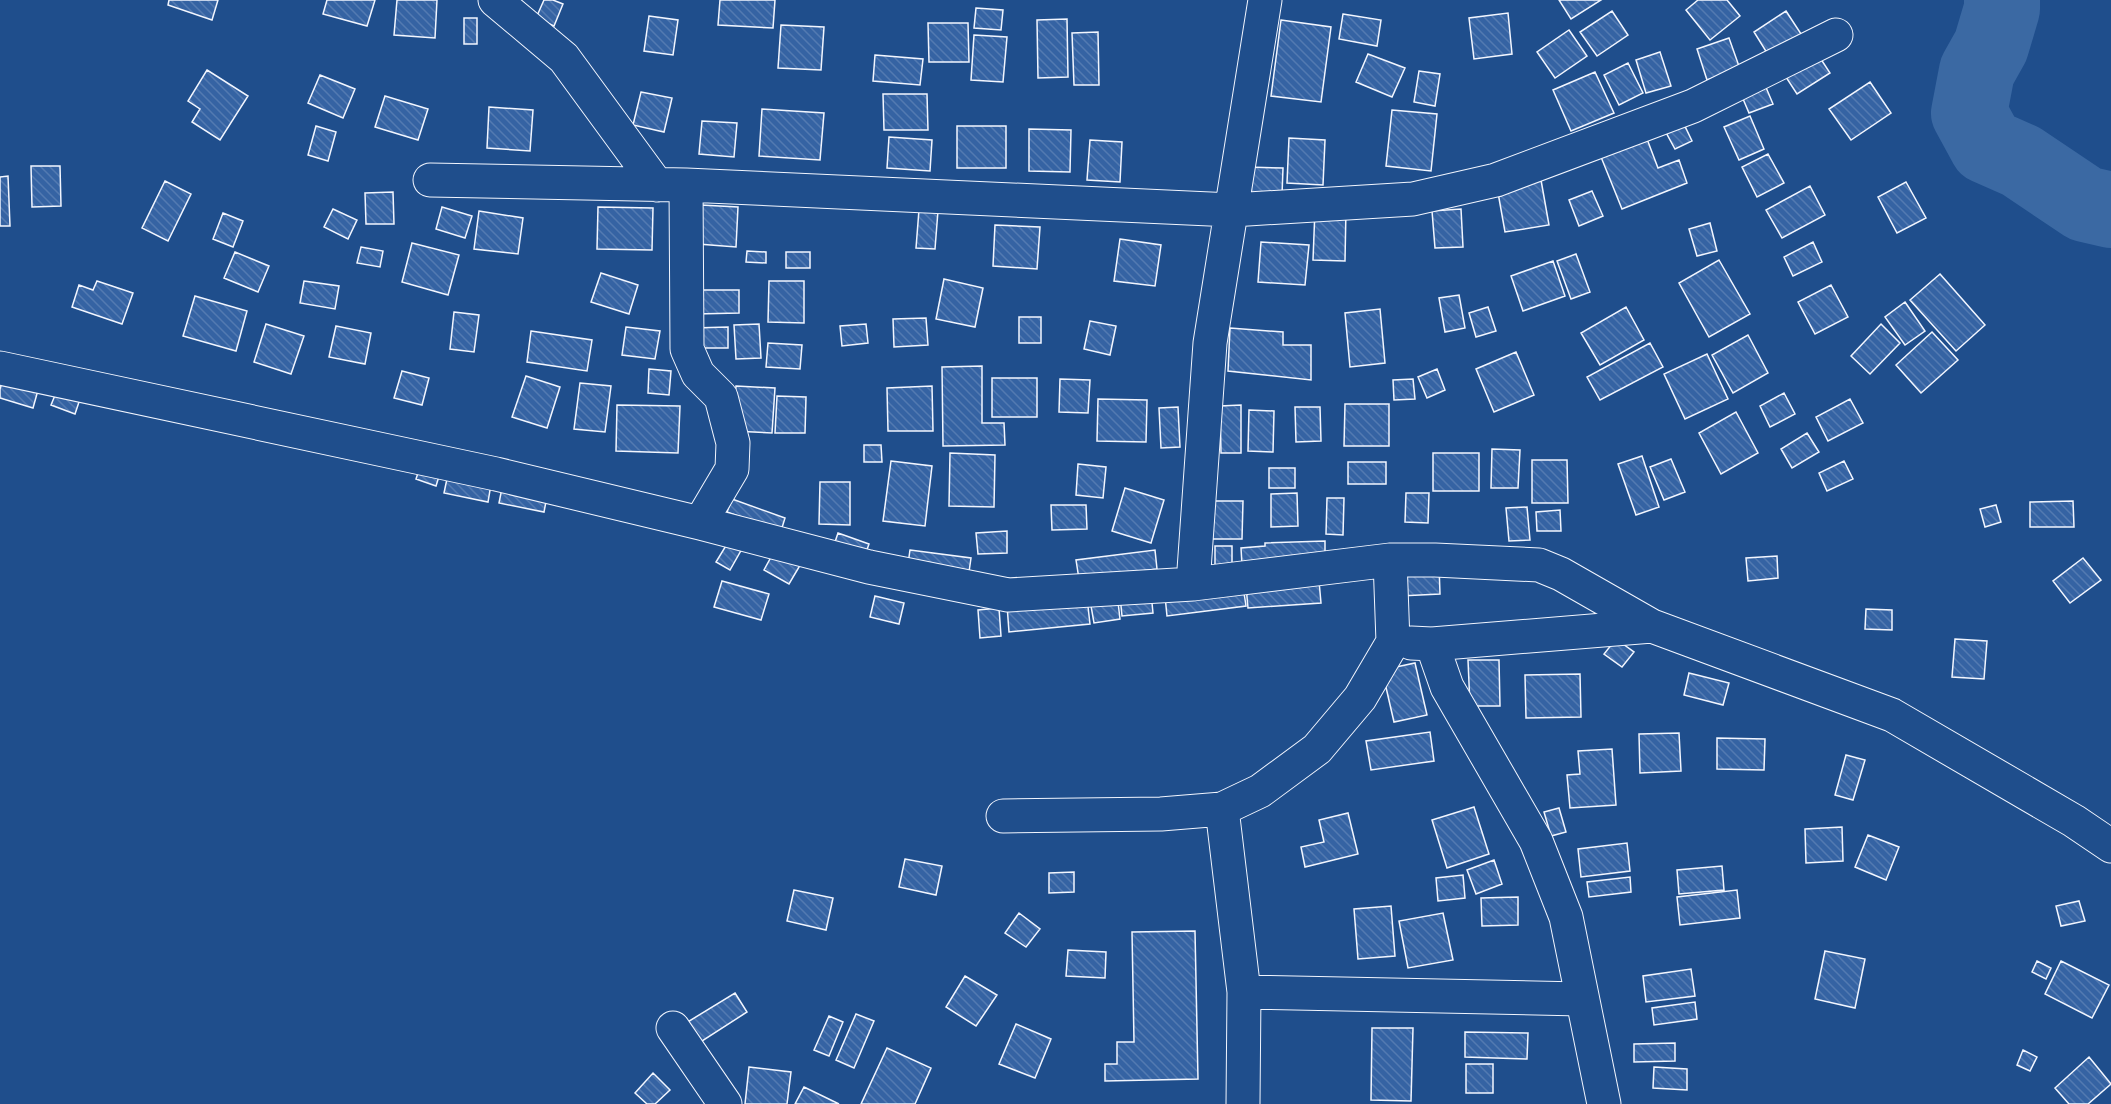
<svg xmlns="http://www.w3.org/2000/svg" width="2111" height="1104" font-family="Overpass,sans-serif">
<defs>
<pattern id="building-back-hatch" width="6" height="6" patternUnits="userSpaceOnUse" patternTransform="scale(1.5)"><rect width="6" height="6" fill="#3563a3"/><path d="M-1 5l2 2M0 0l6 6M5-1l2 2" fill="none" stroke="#537ab1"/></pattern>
</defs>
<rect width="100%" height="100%" fill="#1f4e8c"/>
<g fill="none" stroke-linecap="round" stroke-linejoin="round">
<path stroke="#3b69a3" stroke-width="76" d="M 2002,0 L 2002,9 L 1991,46 L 1977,71 L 1969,113 L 1987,146 L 2021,161 L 2085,204 L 2111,210"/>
</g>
<path fill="url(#building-back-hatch)" stroke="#f2f6ff" stroke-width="1.5" d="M 169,0 L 218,0 L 212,20 L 168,5 Z
M 327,0 L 375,0 L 367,26 L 323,14 Z
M 397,0 L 437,0 L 435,38 L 394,35 Z
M 544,0 L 553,0 L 563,4 L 554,26 L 536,18 Z
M 720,0 L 775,0 L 773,28 L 718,25 Z
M 1559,0 L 1601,0 L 1571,19 Z
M 1698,0 L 1727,0 L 1740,16 L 1710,40 L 1686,10 Z
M 976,8 L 1003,10 L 1001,30 L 974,28 Z
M 1612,11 L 1628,35 L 1597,56 L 1580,32 Z
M 1786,11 L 1805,40 L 1772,61 L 1754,32 Z
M 1508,13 L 1512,54 L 1474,59 L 1469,18 Z
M 1343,14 L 1381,20 L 1377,46 L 1339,39 Z
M 649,16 L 678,20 L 673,55 L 644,51 Z
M 464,18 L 477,18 L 477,44 L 464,44 Z
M 1067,19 L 1068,77 L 1038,78 L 1037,20 Z
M 1281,20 L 1331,27 L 1321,102 L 1271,96 Z
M 928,23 L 968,23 L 969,62 L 929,62 Z
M 781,25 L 824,27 L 821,70 L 778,68 Z
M 1569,30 L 1587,56 L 1555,78 L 1537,52 Z
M 1098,32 L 1099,85 L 1074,85 L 1072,33 Z
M 974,35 L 1007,37 L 1003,82 L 971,80 Z
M 1729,38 L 1740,69 L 1707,80 L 1697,49 Z
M 1815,50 L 1830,73 L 1797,94 L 1782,71 Z
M 1660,52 L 1671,86 L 1646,93 L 1636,60 Z
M 1368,54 L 1405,68 L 1392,97 L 1356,82 Z
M 875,55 L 923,59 L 920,85 L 873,81 Z
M 1628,63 L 1643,93 L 1619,105 L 1604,75 Z
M 207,70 L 248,96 L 220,140 L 192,122 L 200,109 L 188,101 Z
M 1419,71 L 1440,74 L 1435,106 L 1414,102 Z
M 1595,72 L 1614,113 L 1571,131 L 1553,90 Z
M 320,75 L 355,89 L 343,118 L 308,103 Z
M 1762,78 L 1773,104 L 1749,113 L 1738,87 Z
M 1870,82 L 1891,113 L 1851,140 L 1829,109 Z
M 641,92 L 672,98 L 664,132 L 633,125 Z
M 883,94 L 927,94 L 928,130 L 884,130 Z
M 385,96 L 428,109 L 418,140 L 375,127 Z
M 489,107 L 533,110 L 530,151 L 487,148 Z
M 762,109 L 824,113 L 820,160 L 759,156 Z
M 1392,110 L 1437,114 L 1431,171 L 1386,166 Z
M 1750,116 L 1764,149 L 1739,160 L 1724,127 Z
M 1681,118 L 1692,141 L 1675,149 L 1663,127 Z
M 702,121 L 737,123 L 734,157 L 699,154 Z
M 316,126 L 336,132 L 328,161 L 308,155 Z
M 957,126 L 1006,126 L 1006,168 L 957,168 Z
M 1029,129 L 1071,130 L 1070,172 L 1029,171 Z
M 889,137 L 932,140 L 930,171 L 887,168 Z
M 1289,138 L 1325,140 L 1323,185 L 1287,183 Z
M 1647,139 L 1658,168 L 1679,160 L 1687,183 L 1622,209 L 1601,157 Z
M 1090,140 L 1122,142 L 1120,182 L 1087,180 Z
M 1768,154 L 1784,183 L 1757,197 L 1742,167 Z
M 31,166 L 60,166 L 61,206 L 32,207 Z
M 1246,167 L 1283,168 L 1282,195 L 1244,194 Z
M 8,176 L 10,226 L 0,226 L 0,177 Z
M 1541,180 L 1549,225 L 1505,232 L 1497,187 Z
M 165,181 L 191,194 L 168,241 L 142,228 Z
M 1906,182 L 1926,218 L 1897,233 L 1878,197 Z
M 1810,186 L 1825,215 L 1782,238 L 1766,210 Z
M 1592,191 L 1603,216 L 1579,226 L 1569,200 Z
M 393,192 L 394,224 L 366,224 L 365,193 Z
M 920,197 L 939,198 L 935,249 L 916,248 Z
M 701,205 L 738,207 L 736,247 L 698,244 Z
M 442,207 L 472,216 L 465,238 L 436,229 Z
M 598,207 L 653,208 L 652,250 L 597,249 Z
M 333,209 L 357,220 L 348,239 L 324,227 Z
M 1315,209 L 1346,209 L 1345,261 L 1313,260 Z
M 1461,209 L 1463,247 L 1435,248 L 1432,211 Z
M 479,211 L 523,218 L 518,254 L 474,249 Z
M 223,213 L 243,221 L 233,247 L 213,239 Z
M 1710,223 L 1717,251 L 1697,256 L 1689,229 Z
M 995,225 L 1040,227 L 1037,269 L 993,266 Z
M 1120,239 L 1161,245 L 1155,286 L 1114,281 Z
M 1261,242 L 1309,245 L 1305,285 L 1258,282 Z
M 1813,242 L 1822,262 L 1793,276 L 1784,257 Z
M 412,243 L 459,255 L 448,295 L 402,282 Z
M 361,247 L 383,251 L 380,267 L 357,263 Z
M 747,251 L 766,252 L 766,263 L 746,262 Z
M 235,252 L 269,266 L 258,292 L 224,278 Z
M 786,252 L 810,252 L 810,268 L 786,268 Z
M 1576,254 L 1590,292 L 1571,299 L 1557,261 Z
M 1719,260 L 1750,314 L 1709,337 L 1679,283 Z
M 1553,261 L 1565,296 L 1523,311 L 1511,276 Z
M 601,273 L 638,285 L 629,314 L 591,302 Z
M 1940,274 L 1985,325 L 1956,351 L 1910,300 Z
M 944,279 L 983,288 L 975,327 L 936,319 Z
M 97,281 L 133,293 L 122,324 L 72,307 L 79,285 L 93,290 Z
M 304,281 L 339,286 L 335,309 L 300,303 Z
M 769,281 L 804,281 L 804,323 L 768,322 Z
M 1831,285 L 1848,317 L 1815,334 L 1798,302 Z
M 696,290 L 739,290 L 739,313 L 696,314 Z
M 1459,295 L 1465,328 L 1445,332 L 1439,298 Z
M 195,296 L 247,311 L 236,351 L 183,336 Z
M 1905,302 L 1925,331 L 1905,345 L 1885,317 Z
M 1488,307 L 1496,331 L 1476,337 L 1469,313 Z
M 1626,307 L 1644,340 L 1600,365 L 1581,333 Z
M 1380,309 L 1385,363 L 1350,367 L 1345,313 Z
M 454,312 L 479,315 L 474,352 L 450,349 Z
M 1019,317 L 1041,317 L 1041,343 L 1019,343 Z
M 926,318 L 928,345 L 894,347 L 893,319 Z
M 1090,321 L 1116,326 L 1110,355 L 1084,349 Z
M 266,324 L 304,336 L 291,374 L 254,362 Z
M 759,324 L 761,358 L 736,359 L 734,325 Z
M 866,324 L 868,343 L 842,346 L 840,326 Z
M 1881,324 L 1900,343 L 1870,374 L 1851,356 Z
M 336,326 L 371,333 L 365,364 L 329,357 Z
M 626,327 L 660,331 L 655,359 L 622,355 Z
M 728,327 L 728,348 L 693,348 L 693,328 Z
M 1230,328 L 1283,332 L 1283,345 L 1311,345 L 1311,380 L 1228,371 Z
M 531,331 L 592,340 L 587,371 L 527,362 Z
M 1932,332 L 1958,360 L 1921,393 L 1896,365 Z
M 1748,335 L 1768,373 L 1733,393 L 1712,355 Z
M 768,343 L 802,345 L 800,369 L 766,367 Z
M 1650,343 L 1663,367 L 1600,400 L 1587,377 Z
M 1516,352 L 1534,395 L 1494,412 L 1476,369 Z
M 1707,354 L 1728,399 L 1685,419 L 1664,374 Z
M 982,366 L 982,423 L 1004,423 L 1005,445 L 943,446 L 942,367 Z
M 649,369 L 671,371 L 669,395 L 648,393 Z
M 1437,369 L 1445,390 L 1427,398 L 1418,377 Z
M 402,371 L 429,378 L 422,405 L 394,398 Z
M 5,373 L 40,383 L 33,408 L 0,398 L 0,389 Z
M 526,376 L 560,387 L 547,428 L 512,417 Z
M 992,378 L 1037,378 L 1037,417 L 992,417 Z
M 1060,379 L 1090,380 L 1088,413 L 1059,412 Z
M 1413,379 L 1415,399 L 1394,400 L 1393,380 Z
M 580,383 L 611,386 L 605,432 L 574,429 Z
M 736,386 L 775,388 L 772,433 L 733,431 Z
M 932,386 L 933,431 L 888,431 L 887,388 Z
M 58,388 L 81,396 L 75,414 L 51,405 Z
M 1784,393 L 1795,414 L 1770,427 L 1760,406 Z
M 777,396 L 806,397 L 805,433 L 775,433 Z
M 1098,399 L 1147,400 L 1146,442 L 1097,441 Z
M 1850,399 L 1863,423 L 1828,441 L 1816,417 Z
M 1345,404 L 1389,404 L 1389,446 L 1344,446 Z
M 617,405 L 680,406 L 678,453 L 616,451 Z
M 1241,405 L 1241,453 L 1221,453 L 1220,406 Z
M 1178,407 L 1180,447 L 1161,448 L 1159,408 Z
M 1295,407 L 1320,407 L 1321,441 L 1296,442 Z
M 1249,410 L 1274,411 L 1273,452 L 1248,451 Z
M 1736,412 L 1758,453 L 1721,474 L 1699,433 Z
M 1807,433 L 1819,452 L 1792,468 L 1781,449 Z
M 864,445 L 881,445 L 882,462 L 864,462 Z
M 1492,449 L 1520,450 L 1518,488 L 1491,488 Z
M 950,453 L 995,455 L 994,507 L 949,506 Z
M 1433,453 L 1479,453 L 1479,491 L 1433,491 Z
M 1642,456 L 1659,507 L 1636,515 L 1618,464 Z
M 1671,459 L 1685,492 L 1664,500 L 1650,467 Z
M 1532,460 L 1567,460 L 1568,503 L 1532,503 Z
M 891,461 L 932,466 L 925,526 L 883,521 Z
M 1844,461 L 1853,479 L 1827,491 L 1819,473 Z
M 1348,462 L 1386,462 L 1386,484 L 1348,484 Z
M 1078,464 L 1106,467 L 1103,498 L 1076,495 Z
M 420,467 L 440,473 L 436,486 L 416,479 Z
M 1269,468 L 1295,468 L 1295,488 L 1269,488 Z
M 448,474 L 491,484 L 488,502 L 444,493 Z
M 820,482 L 850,482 L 850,525 L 819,524 Z
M 503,483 L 548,491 L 544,512 L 499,503 Z
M 1125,488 L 1164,500 L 1151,543 L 1112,531 Z
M 1297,493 L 1298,526 L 1271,527 L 1271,494 Z
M 1406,493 L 1429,493 L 1428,523 L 1405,522 Z
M 1327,498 L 1344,498 L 1343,535 L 1326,534 Z
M 732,499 L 785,518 L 781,531 L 727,512 Z
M 1208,501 L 1243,501 L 1242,539 L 1208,539 Z
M 2073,501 L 2074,527 L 2030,527 L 2030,502 Z
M 1051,505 L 1086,505 L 1087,529 L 1052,530 Z
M 1996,505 L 2001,522 L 1985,527 L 1980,509 Z
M 1527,507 L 1530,540 L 1509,541 L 1506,508 Z
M 1560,510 L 1561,531 L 1537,531 L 1536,512 Z
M 1007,531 L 1007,553 L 978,554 L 976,533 Z
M 838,533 L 869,544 L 864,558 L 833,548 Z
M 730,539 L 743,547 L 730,570 L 716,562 Z
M 1325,541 L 1325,558 L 1242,565 L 1241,548 L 1265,546 L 1265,543 Z
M 1215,546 L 1232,546 L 1232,565 L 1215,565 Z
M 776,548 L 802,562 L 789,584 L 764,570 Z
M 910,550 L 971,558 L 968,579 L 907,571 Z
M 1155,550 L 1157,569 L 1079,579 L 1076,560 Z
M 1777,556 L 1778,578 L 1748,581 L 1746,558 Z
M 2083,558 L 2101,580 L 2070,603 L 2053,581 Z
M 1439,565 L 1440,594 L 1400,596 L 1399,567 Z
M 722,581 L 769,594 L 761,620 L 714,607 Z
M 1319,581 L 1321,603 L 1248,608 L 1246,586 Z
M 1243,586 L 1246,606 L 1167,616 L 1165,596 Z
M 1151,593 L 1153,613 L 1122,616 L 1120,596 Z
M 875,596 L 904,603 L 899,624 L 870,617 Z
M 1087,598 L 1090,624 L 1009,632 L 1007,605 Z
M 1118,602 L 1120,619 L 1094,623 L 1091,606 Z
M 999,608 L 1001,636 L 980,638 L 978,610 Z
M 1866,609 L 1892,610 L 1892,630 L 1865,629 Z
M 1616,639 L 1634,652 L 1622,667 L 1604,654 Z
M 1955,639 L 1987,641 L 1984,679 L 1952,677 Z
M 1468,660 L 1499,660 L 1500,706 L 1470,706 Z
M 1415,663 L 1427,715 L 1394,722 L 1382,670 Z
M 1689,673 L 1729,683 L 1723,705 L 1684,695 Z
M 1580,674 L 1581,717 L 1526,718 L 1525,675 Z
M 1430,732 L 1434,761 L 1371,770 L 1366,741 Z
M 1679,733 L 1681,771 L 1640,773 L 1639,734 Z
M 1717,738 L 1765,739 L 1764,770 L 1717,769 Z
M 1612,749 L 1616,805 L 1570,808 L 1567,775 L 1580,774 L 1578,751 Z
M 1846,755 L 1865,760 L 1853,800 L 1835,795 Z
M 1474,807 L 1489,854 L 1447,868 L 1432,820 Z
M 1559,808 L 1566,832 L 1551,836 L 1544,812 Z
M 1348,813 L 1358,854 L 1305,867 L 1301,847 L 1324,842 L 1319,820 Z
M 1842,827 L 1843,861 L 1806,863 L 1805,829 Z
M 1868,835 L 1899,847 L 1886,880 L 1855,867 Z
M 1627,843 L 1630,871 L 1581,877 L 1578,849 Z
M 905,859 L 942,866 L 936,895 L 899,887 Z
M 1494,860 L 1502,884 L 1476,894 L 1467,870 Z
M 1722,866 L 1724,890 L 1679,894 L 1677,870 Z
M 1074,872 L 1074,892 L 1049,893 L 1049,873 Z
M 1463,875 L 1465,898 L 1438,901 L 1436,878 Z
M 1630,877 L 1631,892 L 1589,897 L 1587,882 Z
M 794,890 L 833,898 L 826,930 L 787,921 Z
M 1737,890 L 1740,918 L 1680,925 L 1677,897 Z
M 1518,897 L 1518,925 L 1482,926 L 1481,898 Z
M 2079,901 L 2085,921 L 2061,926 L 2056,906 Z
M 1391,906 L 1395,956 L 1358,959 L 1354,909 Z
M 1019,913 L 1040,929 L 1026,947 L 1005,933 Z
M 1443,913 L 1453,960 L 1408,968 L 1399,921 Z
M 1195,931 L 1198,1079 L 1105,1081 L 1105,1064 L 1117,1064 L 1117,1042 L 1134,1042 L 1132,932 Z
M 1068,950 L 1106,952 L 1105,978 L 1066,976 Z
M 1825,951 L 1865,959 L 1855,1008 L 1815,999 Z
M 2037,961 L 2051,968 L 2046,979 L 2032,972 Z
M 2061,961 L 2109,985 L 2092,1018 L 2045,994 Z
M 1691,969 L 1695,996 L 1646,1002 L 1643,976 Z
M 965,976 L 997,995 L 976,1026 L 946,1007 Z
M 735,993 L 747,1012 L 699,1043 L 686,1023 Z
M 1695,1002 L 1697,1019 L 1654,1025 L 1652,1008 Z
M 856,1014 L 874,1021 L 854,1068 L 836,1060 Z
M 829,1016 L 843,1022 L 829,1056 L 814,1050 Z
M 1016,1024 L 1051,1039 L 1035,1078 L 999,1064 Z
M 1372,1028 L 1413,1028 L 1411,1101 L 1371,1100 Z
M 1465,1032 L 1528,1033 L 1527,1059 L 1465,1057 Z
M 1675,1043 L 1675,1061 L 1634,1062 L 1634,1044 Z
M 887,1048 L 931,1068 L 915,1104 L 861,1104 Z
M 2023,1050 L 2037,1057 L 2030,1071 L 2017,1065 Z
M 2089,1057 L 2111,1084 L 2088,1104 L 2069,1104 L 2055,1088 Z
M 1466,1064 L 1493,1064 L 1493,1093 L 1466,1093 Z
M 749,1067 L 791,1072 L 787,1104 L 745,1104 Z
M 1654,1067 L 1687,1069 L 1687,1090 L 1653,1088 Z
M 653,1073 L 670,1090 L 655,1104 L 647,1104 L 635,1093 Z
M 804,1087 L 839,1104 L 795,1104 Z"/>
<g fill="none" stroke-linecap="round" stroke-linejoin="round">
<defs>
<path id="street" d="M 495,0 L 564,58 L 657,185
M 430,180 L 686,185 L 1232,210 L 1413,199 L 1496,180 L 1693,106 L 1836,35
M 686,185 L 687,349 L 698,374 L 721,397 L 733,443 L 732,469 L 700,523
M 0,368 L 496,474 L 700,523 L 869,567 L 1008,595 L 1193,584 L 1390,560 L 1435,560 L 1539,565 L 1561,574 L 1652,626 L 1892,715 L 2074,821 L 2111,846
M 1193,584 L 1210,343 L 1265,0
M 1411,643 L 1432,644 L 1652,626
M 1432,644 L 1447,687 L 1536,841 L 1566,917 L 1604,1104
M 1222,809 L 1244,992 L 1243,1104
M 1003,816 L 1161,814 L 1222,809 L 1260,791 L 1317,749 L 1360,698 L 1393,642 L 1390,560
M 1244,992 L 1581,999
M 673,1028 L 725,1104"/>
</defs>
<use href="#street" stroke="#f2f6ff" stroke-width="35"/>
<use href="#street" stroke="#1f4e8c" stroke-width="33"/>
</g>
</svg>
